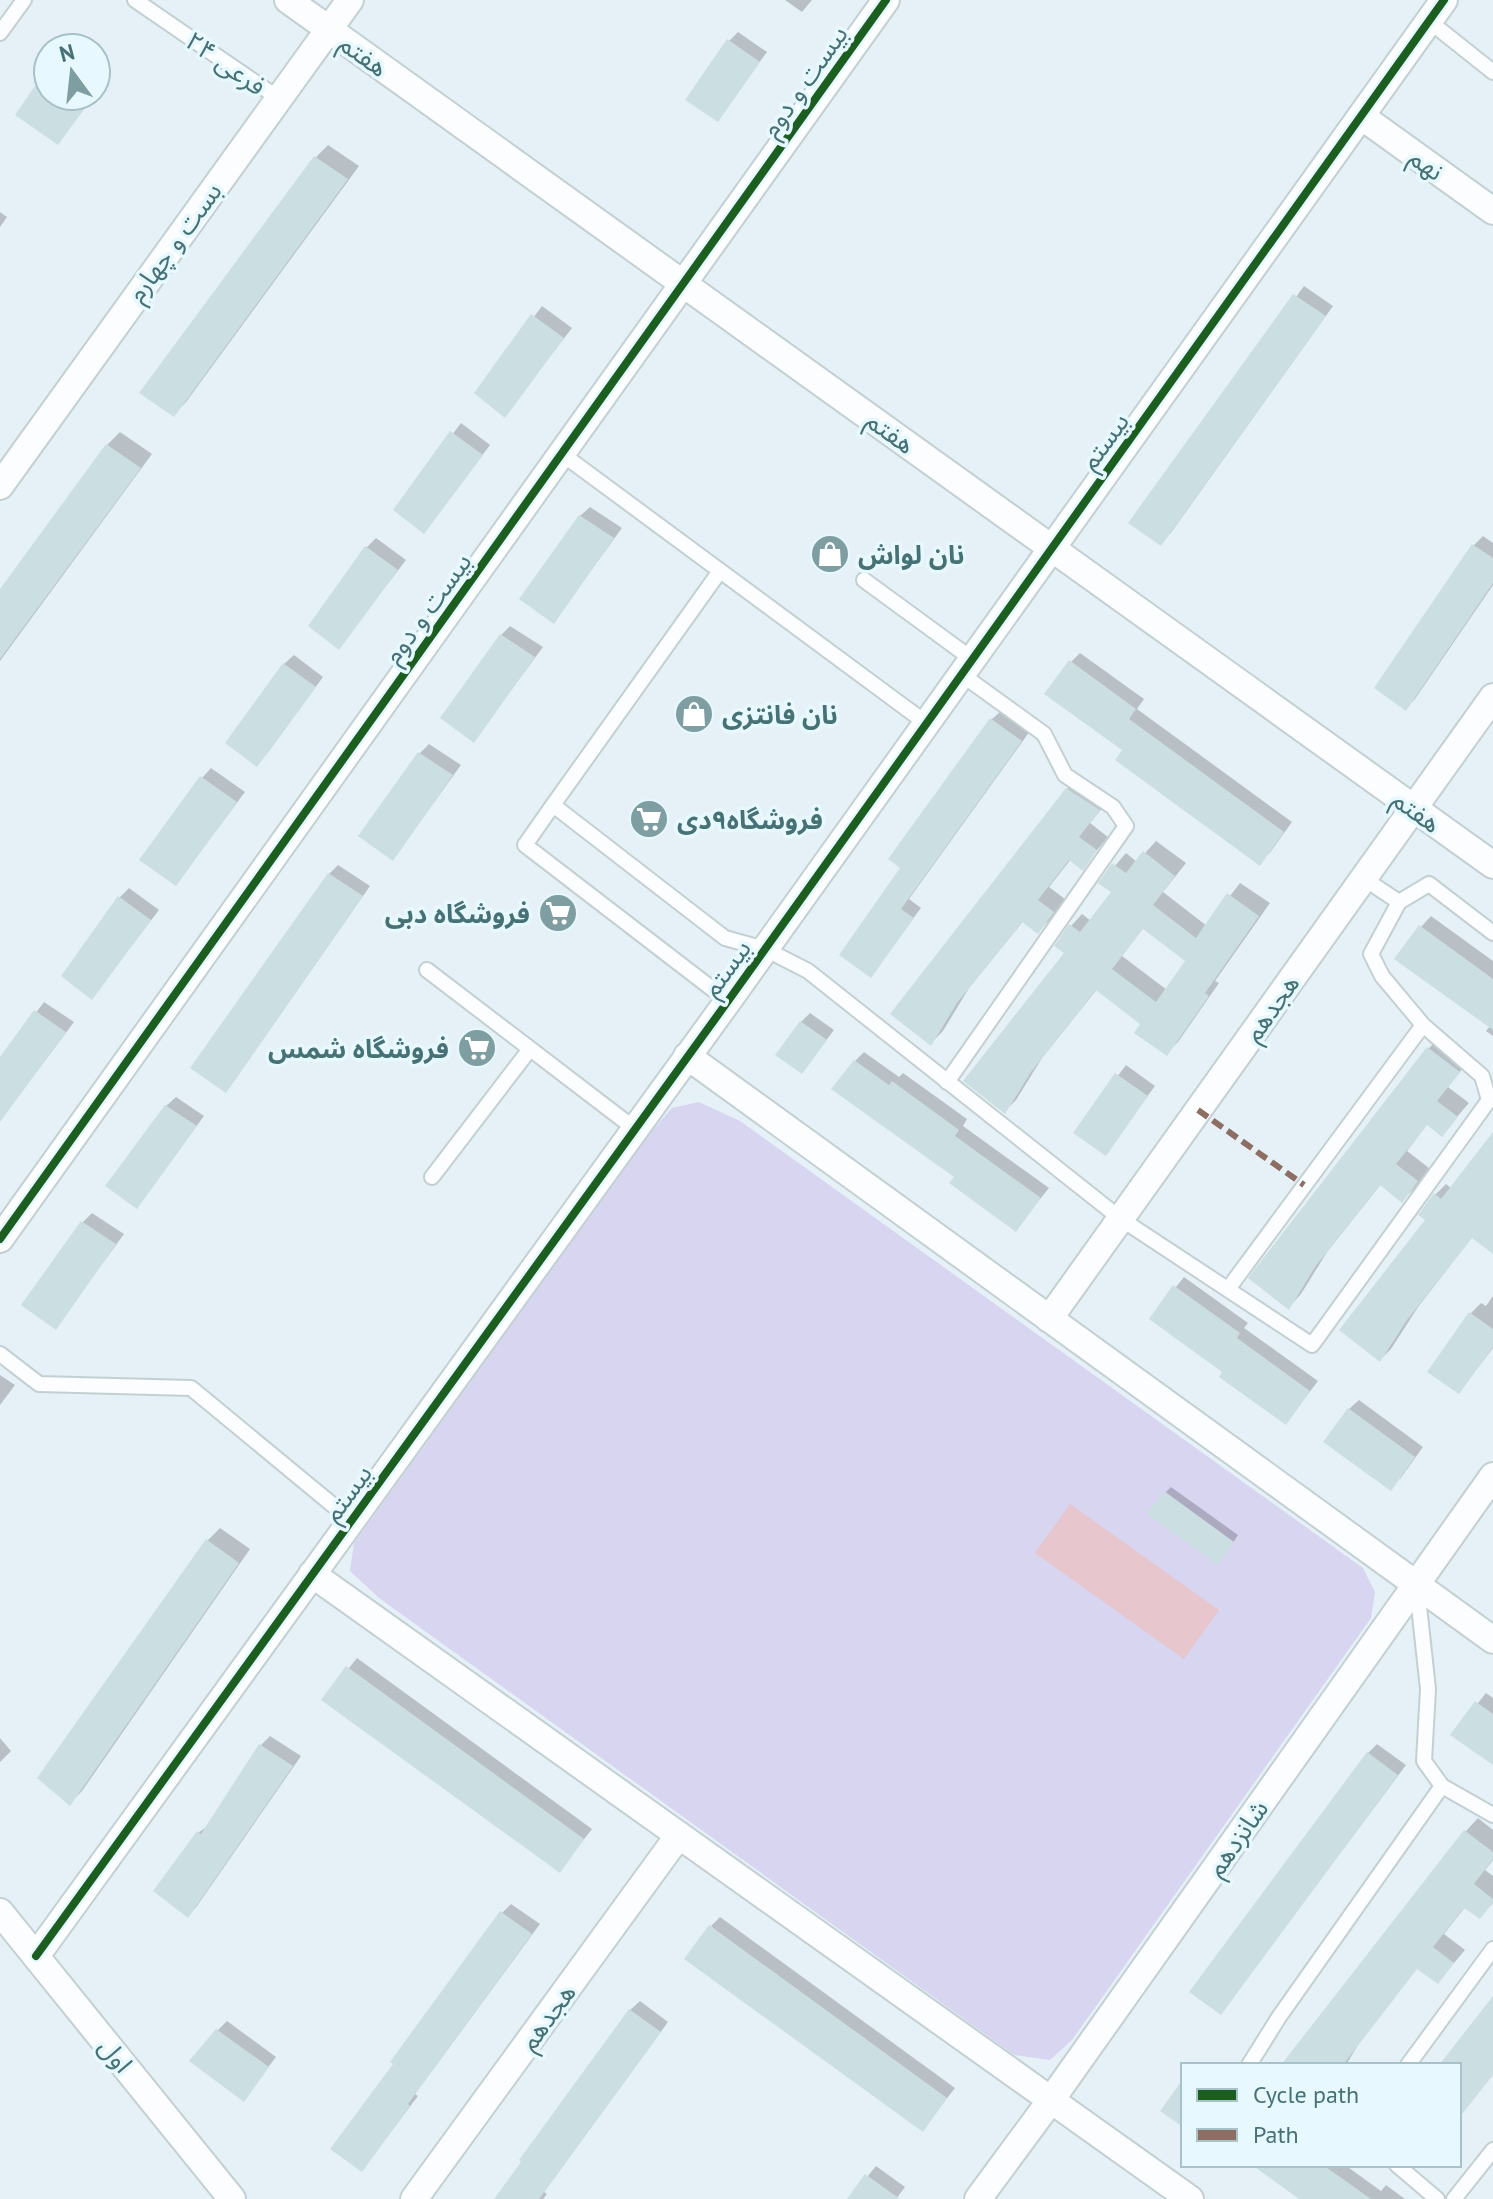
<svg xmlns="http://www.w3.org/2000/svg" width="1493" height="2199" font-family="'PT Sans','Noto Sans Arabic',sans-serif">
<rect width="100%" height="100%" fill="#e6f1f7"/>
<path fill="#d7d5f0" d="M 699,1102 L 740,1121 L 1363,1568 L 1375,1592 L 1371,1618 L 1072,2040 L 1050,2060 L 1014,2055 L 379,1598 L 350,1571 L 354,1543 L 652,1131 L 672,1108 Z"/>
<path fill="#e7c6ce" d="M 1070,1504 L 1219,1610 L 1184,1659 L 1035,1553 Z"/>
<path fill="#0003" fill-rule="evenodd" d="M 785,0 L 812,0 L 802,12 Z
M 738,32 L 767,52 L 717,120 L 729,41 Z
M 48,70 L 48,96 L 94,96 L 58,143 L 17,114 Z
M 96,75 L 105,81 L 96,93 Z
M 328,145 L 359,166 L 186,402 L 174,414 L 316,157 Z
M 0,212 L 7,217 L 0,227 Z
M 1304,286 L 1333,306 L 1170,534 L 1131,523 Z
M 542,306 L 572,328 L 505,415 L 477,393 Z
M 461,423 L 490,445 L 424,532 L 395,510 Z
M 120,432 L 152,454 L 0,661 L 0,592 L 107,445 Z
M 590,507 L 622,528 L 554,621 L 580,516 Z
M 1483,536 L 1493,543 L 1493,585 L 1415,699 L 1406,708 L 1376,688 L 1474,545 Z
M 376,538 L 406,560 L 339,647 L 367,547 Z
M 510,626 L 543,647 L 474,740 L 501,635 Z
M 1080,653 L 1144,699 L 1137,709 L 1292,822 L 1269,854 L 1124,750 L 1071,662 Z
M 294,655 L 323,677 L 266,755 L 284,664 Z
M 1001,711 L 1030,731 L 909,899 L 921,908 L 871,975 L 903,867 L 991,720 Z
M 429,744 L 461,765 L 393,859 L 420,753 Z
M 211,768 L 245,792 L 176,884 L 202,778 Z
M 1080,776 L 1111,797 L 1090,823 L 1108,837 L 1082,868 L 1071,859 L 1049,887 L 1065,899 L 1051,919 L 1038,931 L 1024,920 L 969,988 L 943,1031 L 931,1043 L 1067,789 Z
M 1156,841 L 1186,863 L 1163,892 L 1207,926 L 1240,883 L 1270,903 L 1215,981 L 1219,983 L 1178,1042 L 1166,1053 L 1143,1024 L 1098,988 L 1042,1058 L 1016,1100 L 1005,1111 L 1066,953 L 1071,926 L 1082,914 L 1091,921 L 1114,892 L 1101,882 L 1126,853 L 1137,862 ZM 1144,927 L 1187,961 L 1167,990 L 1122,956 Z
M 338,865 L 370,886 L 234,1081 L 225,1090 L 329,874 Z
M 129,888 L 159,910 L 92,997 L 120,897 Z
M 1431,916 L 1493,961 L 1493,1036 L 1486,1031 L 1490,1026 L 1421,927 Z
M 44,1002 L 74,1022 L 10,1107 L 0,1100 L 0,1060 Z
M 810,1013 L 834,1030 L 802,1072 L 801,1022 Z
M 1441,1036 L 1471,1058 L 1448,1087 L 1469,1103 L 1442,1134 L 1428,1123 L 1407,1151 L 1429,1168 L 1415,1188 L 1402,1200 L 1381,1184 L 1327,1252 L 1301,1294 L 1289,1307 L 1251,1278 L 1429,1048 Z
M 864,1052 L 899,1077 L 903,1073 L 967,1119 L 963,1126 L 1049,1188 L 1016,1229 L 956,1176 L 855,1061 Z
M 1126,1065 L 1155,1086 L 1105,1153 L 1076,1132 Z
M 176,1097 L 204,1116 L 137,1207 L 166,1106 Z
M 1493,1135 L 1493,1252 L 1473,1236 L 1418,1307 L 1391,1349 L 1380,1360 L 1435,1195 L 1446,1184 L 1452,1189 Z
M 92,1213 L 124,1234 L 55,1328 L 83,1222 Z
M 1184,1277 L 1248,1323 L 1244,1328 L 1318,1381 L 1286,1423 L 1225,1372 L 1151,1318 Z
M 1493,1296 L 1493,1348 L 1459,1392 L 1471,1313 L 1481,1303 L 1486,1306 Z
M 0,1375 L 15,1385 L 0,1405 Z
M 1359,1400 L 1423,1447 L 1400,1479 L 1349,1409 Z
M 1171,1487 L 1238,1535 L 1223,1557 L 1165,1493 Z
M 220,1528 L 250,1549 L 82,1791 L 70,1803 L 207,1541 Z
M 357,1658 L 592,1829 L 560,1870 L 324,1699 Z
M 1486,1693 L 1493,1698 L 1493,1763 L 1453,1734 Z
M 270,1736 L 301,1756 L 197,1906 L 188,1916 L 198,1833 L 209,1825 L 261,1745 Z
M 0,1738 L 11,1751 L 0,1762 Z
M 1377,1744 L 1406,1765 L 1221,2013 L 1368,1753 Z
M 1478,1818 L 1493,1830 L 1493,1860 L 1485,1870 L 1493,1876 L 1493,1903 L 1479,1917 L 1466,1906 L 1444,1934 L 1465,1950 L 1438,1982 L 1418,1967 L 1364,2035 L 1346,2065 L 1293,2065 L 1287,2060 L 1466,1831 Z
M 511,1904 L 540,1924 L 415,2094 L 418,2096 L 362,2170 L 502,1913 Z
M 720,1917 L 955,2088 L 923,2129 L 711,1926 Z
M 640,2001 L 668,2022 L 544,2192 L 547,2194 L 543,2199 L 496,2199 L 630,2010 Z
M 227,2021 L 276,2057 L 244,2099 L 217,2031 Z
M 1255,2165 L 1345,2165 L 1381,2191 L 1386,2185 L 1405,2199 L 1302,2199 Z
M 876,2166 L 905,2187 L 896,2199 L 849,2199 Z"/>
<path fill="#cbdee1" fill-rule="evenodd" d="M 727,39 L 760,62 L 718,122 L 685,100 Z
M 48,67 L 48,96 L 93,96 L 58,145 L 15,115 Z
M 314,156 L 348,179 L 174,417 L 139,393 Z
M 1293,294 L 1326,316 L 1161,546 L 1128,523 Z
M 531,314 L 564,338 L 505,418 L 474,393 Z
M 450,431 L 483,455 L 424,534 L 393,510 Z
M 106,444 L 141,468 L 0,659 L 0,589 Z
M 579,515 L 614,538 L 554,624 L 519,599 Z
M 1472,544 L 1493,558 L 1493,583 L 1406,711 L 1374,688 Z
M 365,546 L 398,570 L 339,650 L 308,626 Z
M 500,634 L 535,657 L 474,743 L 440,718 Z
M 1069,660 L 1136,709 L 1129,719 L 1284,832 L 1260,866 L 1115,760 L 1122,750 L 1044,694 Z
M 283,663 L 316,687 L 257,767 L 225,743 Z
M 990,718 L 1022,741 L 901,909 L 914,918 L 871,978 L 839,955 L 900,868 L 888,859 Z
M 418,752 L 453,775 L 393,861 L 358,836 Z
M 200,776 L 237,802 L 176,886 L 139,860 Z
M 1066,788 L 1100,810 L 1079,837 L 1097,850 L 1083,871 L 1069,860 L 1038,900 L 1054,912 L 1038,934 L 1022,922 L 957,1003 L 931,1046 L 890,1014 Z
M 1143,851 L 1175,876 L 1153,905 L 1196,938 L 1227,893 L 1259,916 L 1205,993 L 1209,996 L 1167,1056 L 1134,1033 L 1140,1024 L 1096,990 L 1031,1072 L 1005,1114 L 963,1081 L 1064,953 L 1054,946 L 1069,924 L 1080,932 L 1111,892 L 1098,883 L 1112,863 L 1126,873 ZM 1143,929 L 1185,961 L 1156,1002 L 1112,969 Z
M 328,873 L 363,896 L 226,1093 L 190,1068 Z
M 118,896 L 151,920 L 92,1000 L 61,976 Z
M 1419,925 L 1493,979 L 1493,1030 L 1394,959 Z
M 34,1010 L 66,1032 L 0,1122 L 0,1057 Z
M 800,1021 L 827,1040 L 802,1074 L 775,1055 Z
M 1427,1047 L 1460,1072 L 1437,1101 L 1458,1117 L 1442,1137 L 1427,1125 L 1396,1164 L 1418,1181 L 1402,1203 L 1380,1185 L 1315,1267 L 1289,1310 L 1248,1278 Z
M 854,1060 L 889,1085 L 892,1081 L 959,1130 L 955,1136 L 1041,1198 L 1016,1232 L 949,1183 L 954,1177 L 831,1089 Z
M 1115,1073 L 1148,1096 L 1106,1156 L 1073,1133 Z
M 165,1105 L 197,1126 L 137,1209 L 105,1186 Z
M 1493,1132 L 1493,1254 L 1472,1238 L 1407,1320 L 1380,1362 L 1339,1330 L 1425,1220 L 1418,1215 L 1434,1193 L 1441,1199 Z
M 81,1221 L 116,1244 L 56,1330 L 21,1305 Z
M 1173,1285 L 1240,1333 L 1237,1338 L 1310,1391 L 1286,1425 L 1219,1377 L 1222,1372 L 1149,1319 Z
M 1469,1312 L 1493,1329 L 1493,1347 L 1459,1394 L 1427,1372 Z
M 1348,1408 L 1415,1457 L 1391,1491 L 1323,1442 Z
M 1164,1491 L 1234,1542 L 1218,1565 L 1147,1514 Z
M 206,1539 L 239,1563 L 70,1806 L 37,1778 Z
M 346,1666 L 584,1839 L 560,1873 L 321,1700 Z
M 1475,1701 L 1493,1714 L 1493,1765 L 1450,1735 Z
M 259,1744 L 293,1766 L 188,1918 L 153,1891 L 197,1831 L 201,1834 Z
M 1367,1752 L 1398,1775 L 1221,2015 L 1189,1992 Z
M 1464,1830 L 1493,1852 L 1493,1859 L 1474,1884 L 1493,1899 L 1493,1902 L 1480,1919 L 1464,1908 L 1433,1947 L 1454,1963 L 1438,1984 L 1417,1969 L 1343,2065 L 1281,2065 Z
M 500,1911 L 532,1934 L 408,2104 L 410,2106 L 362,2172 L 330,2149 L 393,2064 L 390,2062 Z
M 709,1925 L 947,2098 L 923,2132 L 684,1959 Z
M 1493,1996 L 1493,2075 L 1459,2118 L 1459,2065 L 1439,2065 Z
M 629,2009 L 661,2032 L 539,2199 L 494,2199 L 521,2162 L 519,2160 Z
M 216,2029 L 269,2067 L 244,2102 L 189,2061 Z
M 1183,2079 L 1183,2127 L 1160,2111 Z
M 1252,2165 L 1323,2165 L 1371,2199 L 1299,2199 Z
M 865,2174 L 900,2199 L 847,2199 Z"/>
<g fill="none" stroke-linecap="round" stroke-linejoin="round">
<defs>
<path id="service" d="M 135,0 L 278,98
M 1429,21 L 1493,72
M 0,33 L 24,0
M 562,454 L 926,723
M 720,571 L 553,805 L 725,938 L 765,949 L 808,971 L 1121,1219 L 1312,1345 L 1489,1100 L 1482,1076 L 1423,1025 L 1382,976 L 1371,954 L 1399,902 L 1363,878
M 864,580 L 972,659
M 553,805 L 525,845 L 728,1001
M 1399,902 L 1429,884 L 1493,933
M 427,970 L 635,1129
M 947,1082 L 1126,826 L 1113,807 L 1065,775 L 1044,734 L 961,674
M 432,1177 L 530,1049
M 1228,1289 L 1423,1025
M 0,1354 L 39,1384 L 191,1388 L 352,1521
M 1442,1786 L 1493,1815
M 1249,2065 L 1279,2017 L 1442,1786 L 1424,1761 L 1428,1689 L 1417,1588
M 1408,2065 L 1493,1949
M 1397,2165 L 1437,2199
M 1454,2199 L 1493,2150"/>
<path id="minor" d="M 288,0 L 1493,865
M 1361,116 L 1493,211
M 0,486 L 350,0
M 687,1056 L 1493,1640
M 0,1239 L 886,0
M 1049,1319 L 1493,697
M 312,1574 L 1190,2199
M 0,1912 L 232,2199
M 36,1956 L 728,1001 L 1444,0
M 414,2199 L 679,1835
M 978,2199 L 1051,2100 L 1493,1476"/>
</defs>
<use href="#service" stroke="#c3d0d3" stroke-width="18"/>
<use href="#minor" stroke="#c3d0d3" stroke-width="30"/>
<use href="#service" stroke="#fbfdfe" stroke-width="14"/>
<use href="#minor" stroke="#fbfdfe" stroke-width="26"/>
<path stroke="#8d6e63" stroke-width="6" stroke-dasharray="12 6" stroke-linecap="butt" d="M 1198,1110 L 1304,1185"/>
<defs>
<path id="cycleway" d="M 0,1239 L 886,0
M 36,1956 L 728,1001 L 1444,0"/>
</defs>
<use href="#cycleway" stroke="#e7f8ff" stroke-width="13"/>
<use href="#cycleway" stroke="#1b5e20" stroke-width="8"/>
</g>
<defs>
<symbol id="shop-disc" viewBox="-11 -11 22 22"><circle r="9.5" fill="#7e9ea2" stroke="#e7f8ff"/><path d="M-5-2.5h2.3a2.7 3.5 0 0 1 5.4 0H5L5.5 6h-11ZM-1.5-2.5h3a1.5 2.3 0 0 0-3 0Z" fill="#fff"/></symbol>
<symbol id="supermarket-disc" viewBox="-11 -11 22 22"><circle r="9.5" fill="#7e9ea2" stroke="#e7f8ff"/><path d="M-6-5.5h2.5l.6 2H6L4.5 2H-2.5L-4.4-4H-6ZM-1.5 3.2a1.3 1.3 0 1 0 .1 0ZM3 3.2a1.3 1.3 0 1 0 .1 0Z" fill="#fff"/></symbol>
</defs>
<g fill-rule="evenodd">
<use href="#shop-disc" x="808" y="532" width="44" height="44"/>
<use href="#shop-disc" x="672" y="692" width="44" height="44"/>
<use href="#supermarket-disc" x="627" y="797" width="44" height="44"/>
<use href="#supermarket-disc" x="536" y="891" width="44" height="44"/>
<use href="#supermarket-disc" x="455" y="1026" width="44" height="44"/>
</g>
<g text-anchor="middle" dominant-baseline="central" stroke-width="7" stroke-linejoin="round" paint-order="stroke">
<g font-size="26" fill="#467275" stroke="#e7f8ff">
<text transform="translate(364 55) rotate(36)">هفتم</text>
<text transform="translate(226 63) rotate(35)">فرعی ۲۴</text>
<text transform="translate(804 81) rotate(-55)">بیست و دوم</text>
<text transform="translate(1427 164) rotate(36)">نهم</text>
<text transform="translate(174 242) rotate(-54)">بست و چهارم</text>
<text transform="translate(891 432) rotate(36)">هفتم</text>
<text transform="translate(1104 441) rotate(-54)">بیستم</text>
<text transform="translate(427 608) rotate(-54)">بیست و دوم</text>
<text transform="translate(1417 811) rotate(36)">هفتم</text>
<text transform="translate(726 968) rotate(-54)">بیستم</text>
<text transform="translate(1271 1008) rotate(-55)">هجدهم</text>
<text transform="translate(347 1493) rotate(-54)">بیستم</text>
<text transform="translate(1237 1838) rotate(-55)">شانزدهم</text>
<text transform="translate(547 2017) rotate(-54)">هجدهم</text>
<text transform="translate(116 2055) rotate(51)">اول</text>
</g>
<g font-size="26" font-weight="bold" fill="#467275" stroke="#e7f8ff" text-anchor="start">
<text x="858" y="554">نان لواش</text>
<text x="722" y="714">نان فانتزی</text>
<text x="677" y="819">فروشگاه۹دی</text>
<text x="530" y="913" text-anchor="end">فروشگاه دبی</text>
<text x="449" y="1048" text-anchor="end">فروشگاه شمس</text>
</g>
</g>
<rect x="1181" y="2063" width="280" height="104" fill="#e7f8ff" stroke="#a7c2c8" stroke-width="2"/>
<rect x="1197" y="2089" width="40" height="12" fill="#1b5e20" stroke="#a7c2c8" stroke-width="2"/>
<text x="1253" y="2103" font-size="24" fill="#467275">Cycle path</text>
<rect x="1197" y="2129" width="40" height="12" fill="#8d6e63" stroke="#a7c2c8" stroke-width="2"/>
<text x="1253" y="2143" font-size="24" fill="#467275">Path</text>
<g transform="translate(72 72) rotate(345)"><circle r="38" fill="#e7f8ff" stroke="#a7c2c8" stroke-width="2"/>
<path d="M0-6L14 30L0 20L-14 30Z" fill="#7e9ea2"/>
<text y="-12" font-size="22" font-weight="bold" text-anchor="middle" fill="#467275">N</text>
</g>
</svg>
